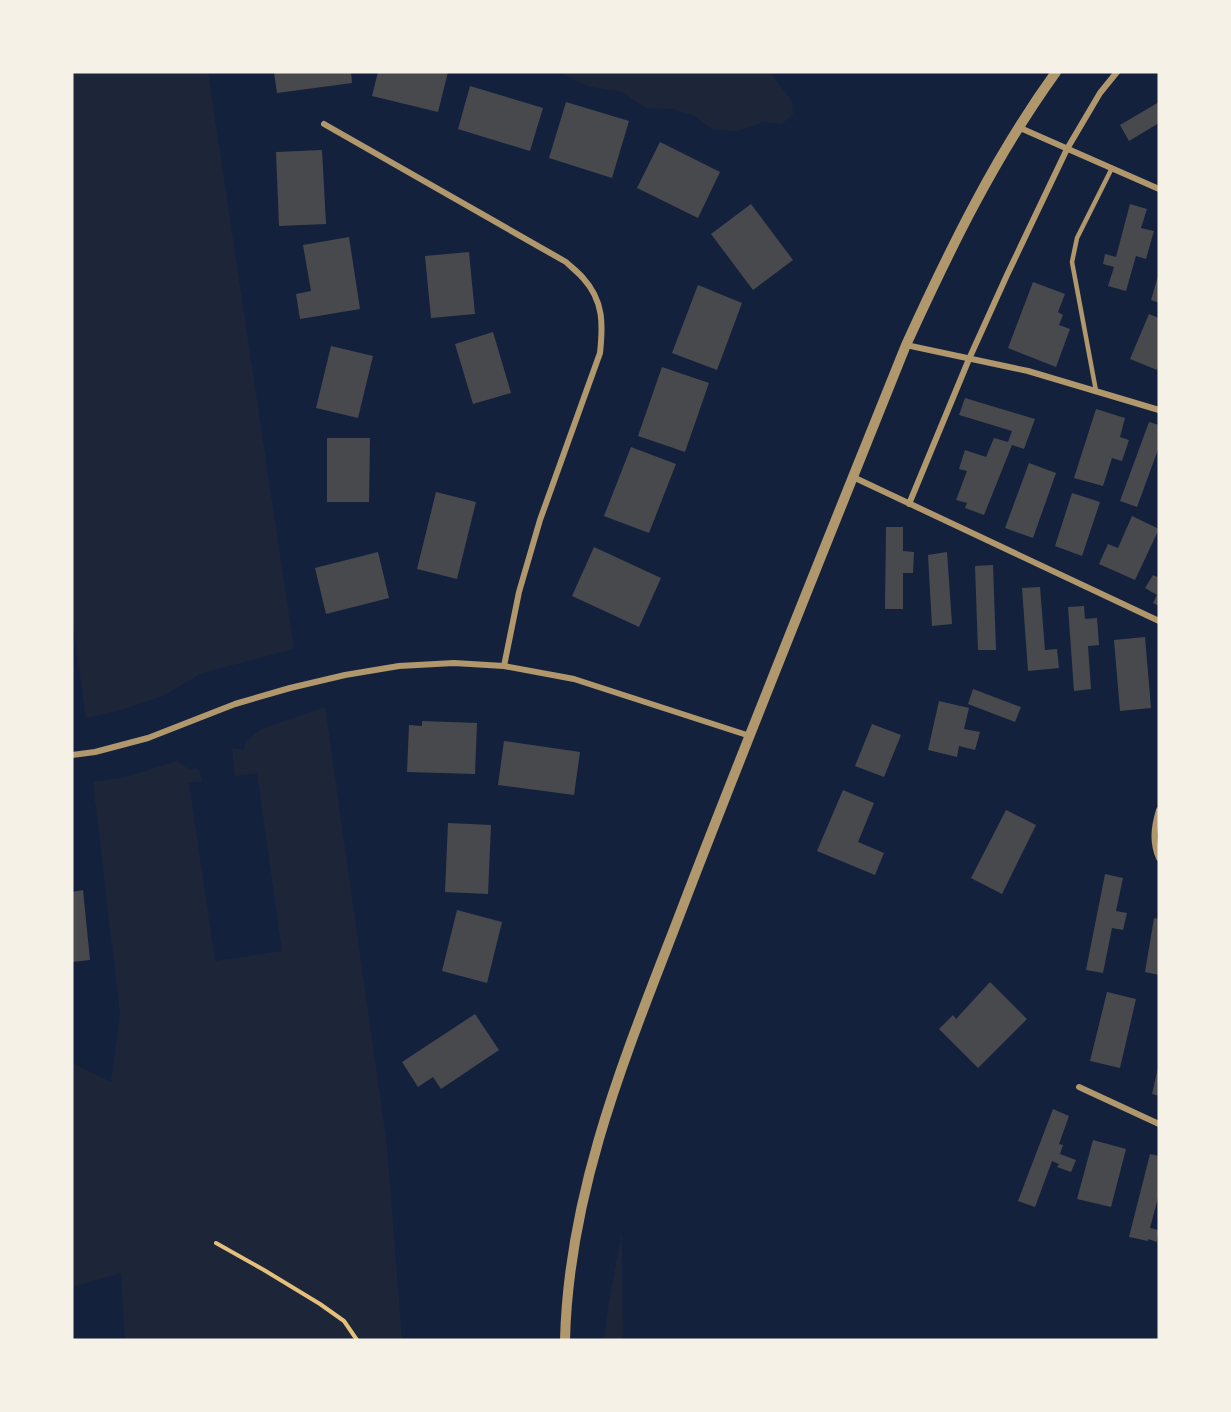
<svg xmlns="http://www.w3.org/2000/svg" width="1231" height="1412" font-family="Arial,sans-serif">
<rect width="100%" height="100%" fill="#14213d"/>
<path fill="#1d2539" d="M 72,72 L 208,72 L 294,649 L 202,673 L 163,696 L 121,710 L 86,718 L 72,616 Z
M 559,72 L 770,72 L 792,101 L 793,115 L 781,124 L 764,122 L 738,131 L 713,130 L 695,116 L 673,109 L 646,108 L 622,92 L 587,86 Z
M 325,707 L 387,1146 L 402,1340 L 125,1340 L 121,1273 L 72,1287 L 72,1063 L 111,1082 L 120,1014 L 93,782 L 126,777 L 177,761 L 190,770 L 196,768 L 199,771 L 202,781 L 189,783 L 215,961 L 282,951 L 257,773 L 235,776 L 232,748 L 243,750 L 247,741 L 261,729 Z
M 622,1232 L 623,1340 L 604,1340 L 609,1301 Z"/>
<path fill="#48494c" d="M 274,72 L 351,72 L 352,83 L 277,93 Z
M 378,72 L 448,72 L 438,112 L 372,96 Z
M 470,86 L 543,108 L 530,151 L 458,129 Z
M 566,102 L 629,121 L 612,178 L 549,158 Z
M 1159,102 L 1159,123 L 1129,141 L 1120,125 Z
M 660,142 L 720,172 L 698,218 L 637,188 Z
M 322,150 L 326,224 L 279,226 L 276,152 Z
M 751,204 L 793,260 L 753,290 L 711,234 Z
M 1130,204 L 1147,209 L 1141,228 L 1154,231 L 1146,259 L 1136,256 L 1126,291 L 1108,286 L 1114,267 L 1103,264 L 1105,254 L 1116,257 Z
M 349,237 L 360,309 L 300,319 L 296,294 L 311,291 L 303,245 Z
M 469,252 L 475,314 L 431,318 L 425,256 Z
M 1158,276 L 1159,276 L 1159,303 L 1151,300 Z
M 1033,282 L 1065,294 L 1058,312 L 1063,315 L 1059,325 L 1070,329 L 1056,367 L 1008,348 Z
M 698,285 L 742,303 L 717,370 L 672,353 Z
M 1149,314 L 1159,318 L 1159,365 L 1157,370 L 1130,359 Z
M 493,332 L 511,393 L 473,404 L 455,344 Z
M 331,346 L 373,356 L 358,418 L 316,408 Z
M 662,367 L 709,383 L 685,452 L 638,436 Z
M 965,398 L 1035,419 L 1024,449 L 1012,445 L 984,515 L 965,508 L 967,503 L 956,500 L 967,471 L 959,469 L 965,450 L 986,457 L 994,438 L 1008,442 L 1012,431 L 959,415 Z
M 1096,409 L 1125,418 L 1120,437 L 1129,440 L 1122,461 L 1112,458 L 1103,486 L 1074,478 Z
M 1149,422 L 1159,425 L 1159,447 L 1137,507 L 1120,501 Z
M 327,438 L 370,438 L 369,502 L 327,502 Z
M 631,447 L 676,464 L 649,533 L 604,516 Z
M 1029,463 L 1056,473 L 1033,538 L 1005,528 Z
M 436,492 L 476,502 L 457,579 L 417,569 Z
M 1072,493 L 1100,502 L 1082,556 L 1055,546 Z
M 1132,516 L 1159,529 L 1135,580 L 1099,564 L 1108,544 L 1118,548 Z
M 886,527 L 903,527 L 903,551 L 914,552 L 913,573 L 903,573 L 903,609 L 885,609 Z
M 594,547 L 661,578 L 639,627 L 572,596 Z
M 378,552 L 389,598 L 326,614 L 315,568 Z
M 947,552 L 952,624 L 932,626 L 928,555 Z
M 993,565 L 996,650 L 978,650 L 975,566 Z
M 1159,573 L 1159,606 L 1153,603 L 1157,595 L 1145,588 L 1153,575 L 1157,577 Z
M 1040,587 L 1045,650 L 1057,649 L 1059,668 L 1028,671 L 1022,588 Z
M 1084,606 L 1085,619 L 1097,618 L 1099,645 L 1088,646 L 1091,689 L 1074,691 L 1068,607 Z
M 1145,637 L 1151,708 L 1120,711 L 1114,640 Z
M 973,689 L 1021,707 L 1015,722 L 968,704 Z
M 939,701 L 969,708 L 964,729 L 980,732 L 975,750 L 959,746 L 957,757 L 928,750 Z
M 422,721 L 477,723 L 475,774 L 407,772 L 409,725 L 422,726 Z
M 872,724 L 901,735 L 884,777 L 855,766 Z
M 504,741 L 580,752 L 574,795 L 498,785 Z
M 843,790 L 874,803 L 858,842 L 884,853 L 875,875 L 817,851 Z
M 1006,810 L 1036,825 L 1002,894 L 971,878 Z
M 448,823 L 491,825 L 488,894 L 445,892 Z
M 1105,874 L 1123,878 L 1116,911 L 1127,913 L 1123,930 L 1112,928 L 1103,973 L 1086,970 Z
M 83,890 L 90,960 L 72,962 L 72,892 Z
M 457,910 L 502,922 L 487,983 L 442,971 Z
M 1154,918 L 1159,919 L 1159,975 L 1145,972 Z
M 990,982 L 1027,1019 L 978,1068 L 939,1029 L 953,1015 L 956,1019 Z
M 1107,992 L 1136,999 L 1120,1068 L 1090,1061 Z
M 475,1014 L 499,1050 L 441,1089 L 433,1077 L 418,1087 L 402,1062 Z
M 1158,1068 L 1159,1068 L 1159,1096 L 1152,1094 Z
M 1053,1109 L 1069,1116 L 1059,1144 L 1063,1145 L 1060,1154 L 1076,1160 L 1071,1172 L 1057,1167 L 1059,1164 L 1052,1161 L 1035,1207 L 1018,1201 Z
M 1093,1140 L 1126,1149 L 1111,1207 L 1077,1199 Z
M 1150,1154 L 1159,1156 L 1159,1194 L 1150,1228 L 1159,1230 L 1157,1242 L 1148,1239 L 1148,1241 L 1129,1237 Z"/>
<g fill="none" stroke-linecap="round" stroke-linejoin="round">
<path stroke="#e5c07b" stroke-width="4" d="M 216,1243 L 264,1270 L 320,1304 L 344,1321 L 357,1340"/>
<path stroke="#b1986c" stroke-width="4.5" d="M 1096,391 L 1072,262 L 1077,238 L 1112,168"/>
<path stroke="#b1986c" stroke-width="6" d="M 324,124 L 566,262 C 571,267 578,272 583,278 C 604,301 603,325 600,353 L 540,520 L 519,592 L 504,666
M 1018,127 L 1159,189
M 906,345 L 1028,371 L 1159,410
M 853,477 L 1159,621
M 909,504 L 969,359 L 1007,275 L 1067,149 L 1100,93 L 1117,72
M 72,755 L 95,752 L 148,738 L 235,704 L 290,688 L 345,675 L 399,666 L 454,663 L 504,666 L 574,679 L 750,736
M 1159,810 C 1154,827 1152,842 1159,858
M 1079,1087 L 1159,1124"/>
<path stroke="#b1986c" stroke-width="10" d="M 565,1340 C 569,1181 633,1038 688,893 C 759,709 833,527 906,345 C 950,249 994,158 1056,72"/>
</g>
<rect width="1231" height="1412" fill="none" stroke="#f6f1e7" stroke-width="147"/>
</svg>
